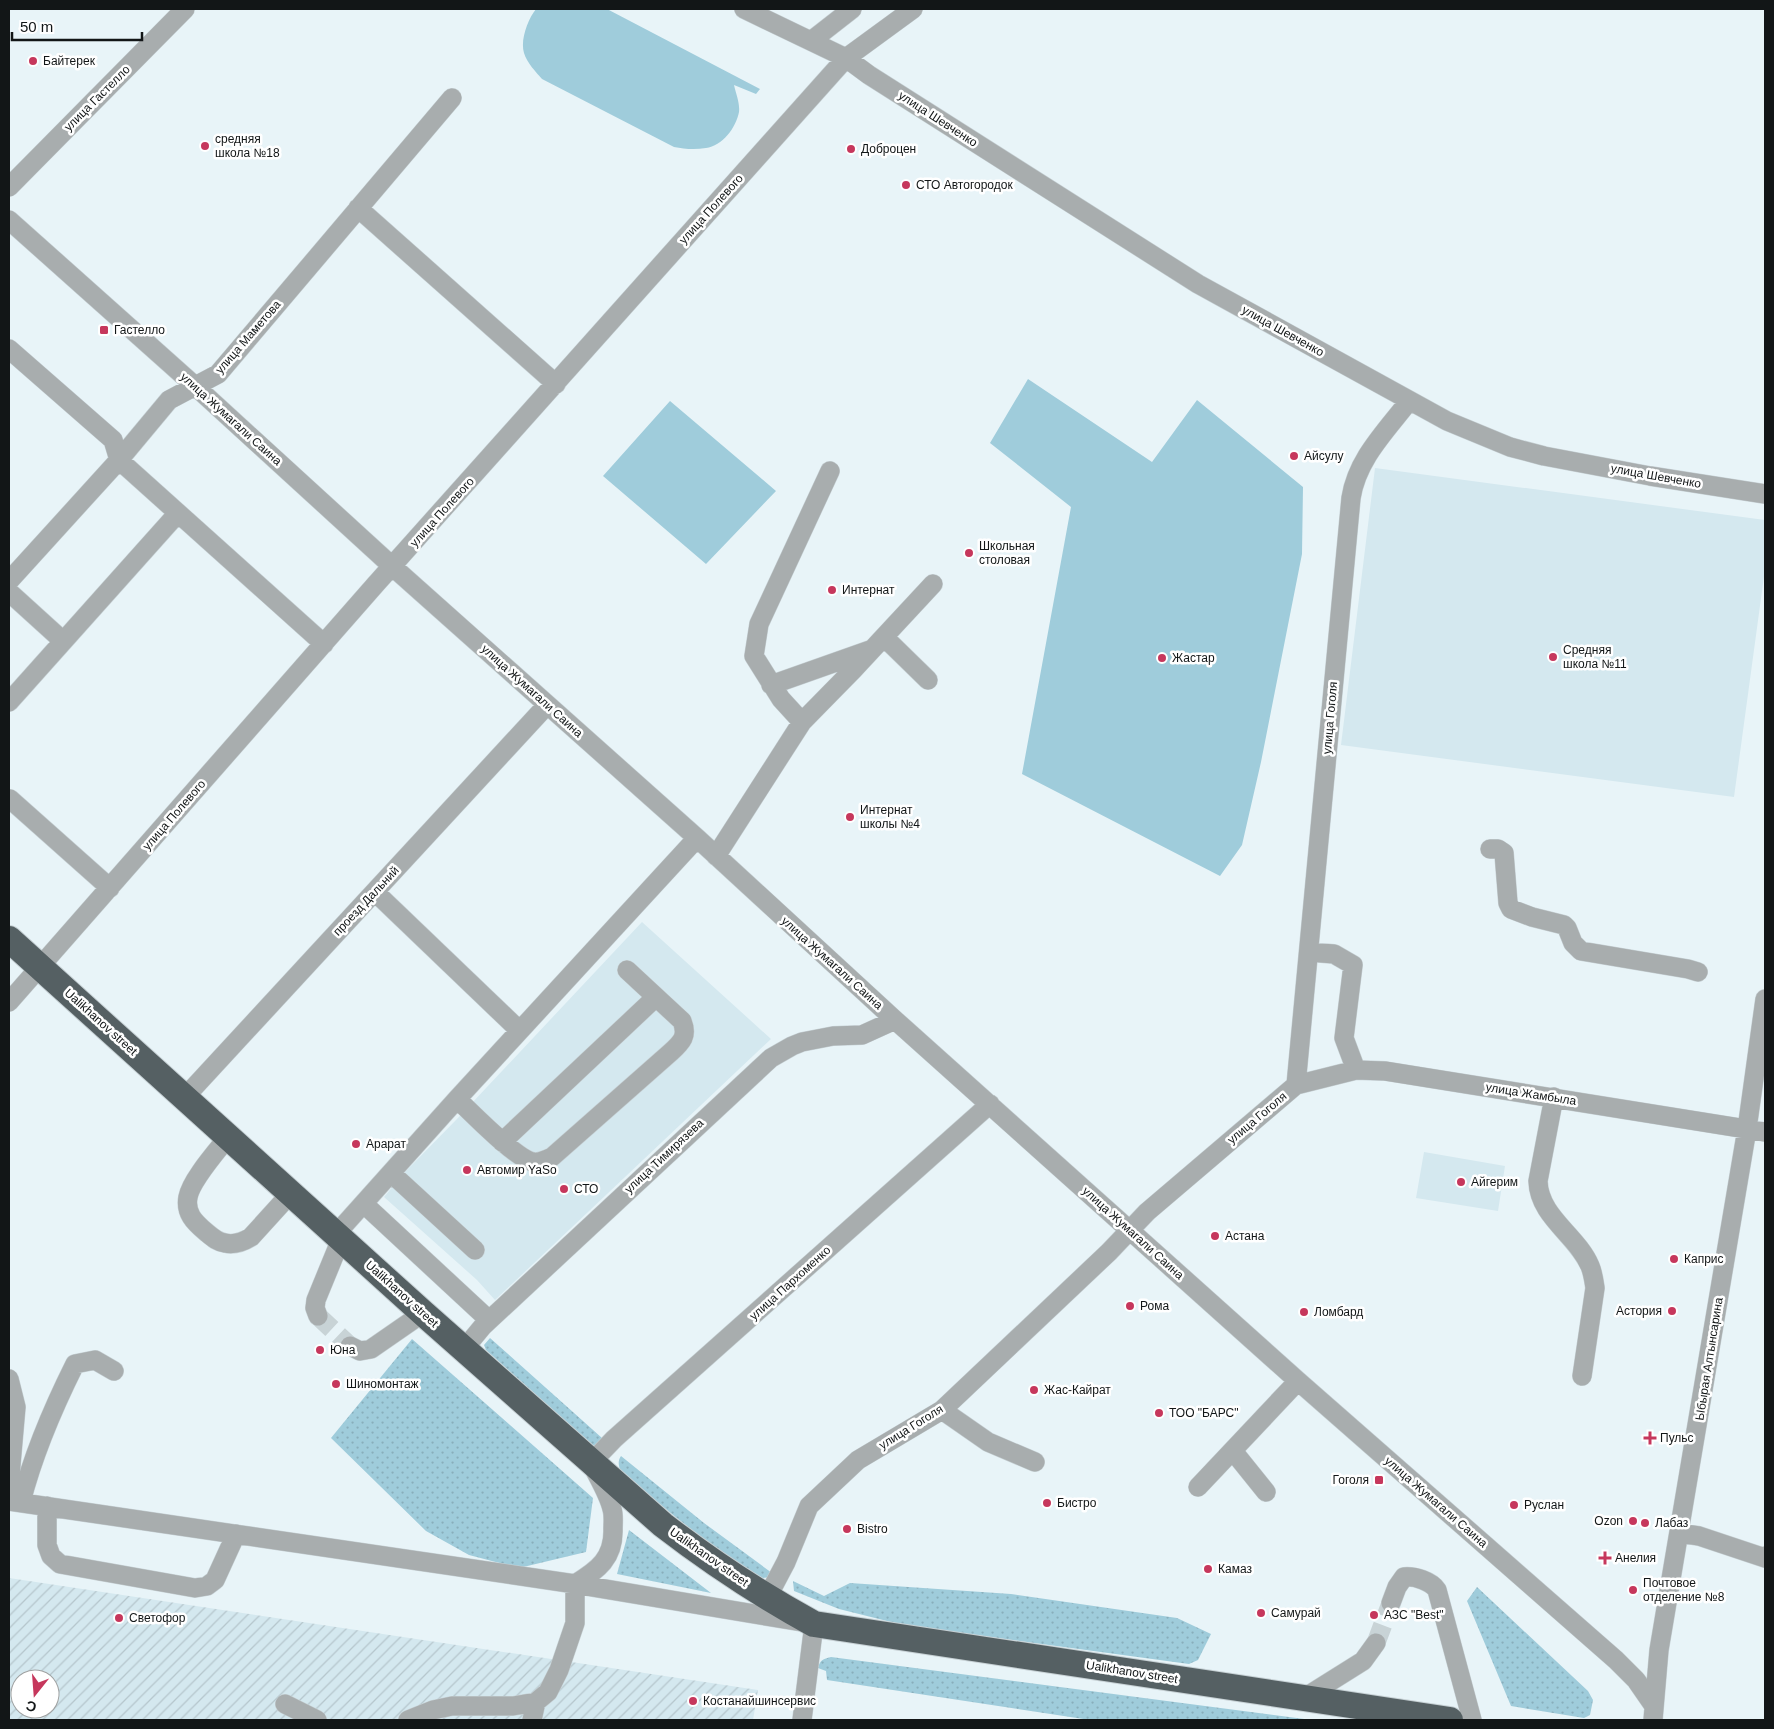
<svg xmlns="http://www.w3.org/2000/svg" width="1774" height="1729" font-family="Arial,sans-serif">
<defs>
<pattern id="industrial-furrows" width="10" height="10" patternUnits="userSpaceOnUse" patternTransform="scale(1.25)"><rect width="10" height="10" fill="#d4e8ef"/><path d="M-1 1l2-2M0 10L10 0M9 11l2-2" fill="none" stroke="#b5c6cc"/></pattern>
<pattern id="grass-dots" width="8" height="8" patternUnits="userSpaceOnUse" patternTransform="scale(1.25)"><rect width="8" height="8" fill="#9fccdb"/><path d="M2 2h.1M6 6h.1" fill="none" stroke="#88aebb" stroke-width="1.8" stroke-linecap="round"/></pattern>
</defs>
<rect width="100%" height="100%" fill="#e8f4f8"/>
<path fill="#d4e8ef" d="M 1375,468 L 1765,520 L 1765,569 L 1734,797 L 1341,745 Z
M 642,922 L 771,1039 L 495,1300 L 477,1280 L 384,1197 L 404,1173 L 456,1120 Z
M 1424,1152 L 1505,1166 L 1498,1211 L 1416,1198 Z"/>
<path fill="url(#industrial-furrows)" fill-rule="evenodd" d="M 9,1578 L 758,1690 L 753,1720 L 9,1720 ZM 20,1679 L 50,1679 L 50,1709 L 20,1709 Z"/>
<path fill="url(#grass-dots)" d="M 490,1338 L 602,1438 L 594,1447 L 486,1350 L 484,1345 Z
M 412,1339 L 593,1498 L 586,1552 L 519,1568 L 469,1555 L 426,1531 L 331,1438 Z
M 621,1456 L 704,1523 L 772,1573 L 770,1577 L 763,1578 L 740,1565 L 708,1543 L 621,1473 C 619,1466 617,1462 621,1456 Z
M 629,1530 L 711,1593 L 617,1574 Z
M 793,1581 L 824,1596 L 850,1583 L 1011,1594 L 1177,1618 L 1211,1634 L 1198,1660 L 1189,1664 L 903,1625 L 839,1609 L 794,1591 Z
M 1477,1587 L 1588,1691 L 1593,1700 L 1590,1715 L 1584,1718 L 1511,1706 L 1467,1601 Z
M 831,1657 L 1312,1720 L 1090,1720 L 827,1680 L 826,1671 L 818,1668 C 820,1660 823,1659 831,1657 Z"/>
<path fill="#9fccdb" d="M 536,9 L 607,9 L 760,89 L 756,94 L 734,85 C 736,94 740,103 739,112 C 736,128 722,146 706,148 C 695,150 684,149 674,147 L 542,79 C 536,72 527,63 524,53 C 520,40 528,19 536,9 Z
M 1028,379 L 1152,462 L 1197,400 L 1303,487 L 1302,554 L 1261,762 L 1242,845 L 1220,876 L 1022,774 L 1071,507 L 990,443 Z
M 670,401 L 776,491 L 706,564 L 603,476 Z"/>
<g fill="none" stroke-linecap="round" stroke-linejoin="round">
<path stroke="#c8d3d6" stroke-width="19" stroke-dasharray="19 9" stroke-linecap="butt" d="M 318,1316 L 350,1346
M 1376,1643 L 1391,1603"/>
<defs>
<path id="minor" d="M 744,9 L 846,58 L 869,75 L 1198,284 L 1447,421 L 1510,447 L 1544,456 L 1650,476 L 1765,494
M 811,41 L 852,9
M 9,187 L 185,9
M 358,208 L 556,384
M 9,220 L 195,386 L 393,567 L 697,838 L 895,1020 L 1298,1381 L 1616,1660 L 1636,1680 L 1654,1706
M 9,349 L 113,440 L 119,460 L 324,644
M 9,581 L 119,460 L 169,400 L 218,374 L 452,98
M 9,592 L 63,641
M 884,637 L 928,680
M 771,685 L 870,650
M 9,702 L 178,513
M 802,722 L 781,699 L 754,656 L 759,624 L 830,471
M 10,799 L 110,888
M 1490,849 L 1498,849 L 1504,853 L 1508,903 L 1511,909 L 1532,917 L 1564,925 L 1567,928 L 1573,943 L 1581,951 L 1688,969 L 1698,972
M 716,856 L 802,722 L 854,669 L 933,584
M 375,892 L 519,1030
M 1309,952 L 1334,954 L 1353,965 L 1344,1038 L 1356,1070
M 9,1002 L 375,585 L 846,58 L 913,9
M 1296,1085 L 1356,1070 L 1385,1071 L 1765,1132
M 185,1097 L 547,705
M 1554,1097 L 1538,1181 C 1539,1217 1577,1235 1590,1266 C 1593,1273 1594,1281 1595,1288 L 1582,1376
M 457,1099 C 472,1113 515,1158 533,1162 C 540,1163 546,1160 552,1157 L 671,1052 C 682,1042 688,1036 682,1021 L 627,970
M 228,1137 C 217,1151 191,1180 188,1197 C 185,1213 194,1222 206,1232 C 212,1237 217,1242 225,1243 C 234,1245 243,1242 251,1237 L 291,1193
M 502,1142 L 656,997
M 391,1173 L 475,1250
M 364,1204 L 489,1320
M 336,1234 L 457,1099 L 697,838
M 318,1316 L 315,1308 L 316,1300 L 341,1239
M 350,1346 L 360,1351 L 371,1349 L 423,1313
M 464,1349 L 483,1326 L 771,1058 L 792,1046 L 802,1042 L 833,1036 L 862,1035 L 895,1020
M 9,1379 L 16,1407 L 9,1487
M 942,1410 L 988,1442 L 1035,1462
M 1233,1451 L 1266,1492
M 1198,1487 L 1298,1381
M 9,1501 L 575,1584 L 814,1624 L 802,1720
M 21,1502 C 33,1455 53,1408 75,1364 L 95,1360 L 114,1371
M 47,1506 L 47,1545 L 51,1556 L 60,1564 L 195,1588 L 207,1586 L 215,1580 L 236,1534
M 1680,1533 L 1699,1536 L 1765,1558 L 1765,1556
M 767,1598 L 786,1562 L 809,1506 L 858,1460 L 942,1410 L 1109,1252 L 1147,1212 L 1296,1085 L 1351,498 C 1357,459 1386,431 1409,401
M 1391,1603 L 1397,1587 L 1404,1577 C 1415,1576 1431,1581 1437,1590 L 1472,1720
M 1304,1698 L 1363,1661 L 1376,1643
M 285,1704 L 317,1720
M 408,1720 L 433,1710 L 452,1706 L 513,1706 L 536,1702 L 548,1692 L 559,1670 L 575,1623 L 575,1584 C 598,1570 614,1558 613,1529 C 613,1523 614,1515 612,1509 C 609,1495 598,1477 591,1463 L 614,1439 L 990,1104
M 532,1720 L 536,1702
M 1653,1720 L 1659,1650 L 1747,1129 L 1765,999"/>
<path id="highway" d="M 9,939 L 423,1313 L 663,1525 C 711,1562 761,1595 814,1624 L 1450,1720"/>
</defs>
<use href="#minor" stroke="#c6d0d4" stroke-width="20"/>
<use href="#highway" stroke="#c6d0d4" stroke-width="28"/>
<use href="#minor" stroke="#a8adae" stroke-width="19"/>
<use href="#highway" stroke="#556063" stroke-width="26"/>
</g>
<g fill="#c6375c" stroke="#fff" stroke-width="2">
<circle cx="33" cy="61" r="5"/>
<circle cx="205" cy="146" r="5"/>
<circle cx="851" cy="149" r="5"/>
<circle cx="906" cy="185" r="5"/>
<rect x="99" y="325" width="10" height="10" rx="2.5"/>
<circle cx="1294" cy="456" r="5"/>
<circle cx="969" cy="553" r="5"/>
<circle cx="832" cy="590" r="5"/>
<circle cx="1553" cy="657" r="5"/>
<circle cx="1162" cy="658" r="5"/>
<circle cx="850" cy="817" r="5"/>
<circle cx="356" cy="1144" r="5"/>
<circle cx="467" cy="1170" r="5"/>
<circle cx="1461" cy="1182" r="5"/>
<circle cx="564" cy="1189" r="5"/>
<circle cx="1215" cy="1236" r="5"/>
<circle cx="1674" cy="1259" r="5"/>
<circle cx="1130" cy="1306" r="5"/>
<circle cx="1672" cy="1311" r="5"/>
<circle cx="1304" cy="1312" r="5"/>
<circle cx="320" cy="1350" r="5"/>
<circle cx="336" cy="1384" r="5"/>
<circle cx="1034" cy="1390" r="5"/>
<circle cx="1159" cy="1413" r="5"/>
<path d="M1647.5 1430.5h5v5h5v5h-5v5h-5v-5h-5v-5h5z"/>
<rect x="1374" y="1475" width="10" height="10" rx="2.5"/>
<circle cx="1047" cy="1503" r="5"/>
<circle cx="1514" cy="1505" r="5"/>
<circle cx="1633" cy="1521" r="5"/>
<circle cx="1645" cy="1523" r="5"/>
<circle cx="847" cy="1529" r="5"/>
<path d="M1602.5 1550.5h5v5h5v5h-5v5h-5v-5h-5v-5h5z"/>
<circle cx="1208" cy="1569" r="5"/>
<circle cx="1633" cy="1590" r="5"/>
<circle cx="1261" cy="1613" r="5"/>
<circle cx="1374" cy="1615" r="5"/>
<circle cx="119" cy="1618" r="5"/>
<circle cx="693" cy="1701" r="5"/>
</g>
<g text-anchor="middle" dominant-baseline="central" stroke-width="5" stroke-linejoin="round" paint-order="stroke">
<g font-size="12" fill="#121617" stroke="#fff" text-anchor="start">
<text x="43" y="61">Байтерек</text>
<text x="215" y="139">средняя<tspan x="215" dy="14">школа №18</tspan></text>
<text x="861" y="149">Доброцен</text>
<text x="916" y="185">СТО Автогородок</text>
<text x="114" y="330">Гастелло</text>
<text x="1304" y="456">Айсулу</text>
<text x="979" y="546">Школьная<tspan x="979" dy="14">столовая</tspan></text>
<text x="842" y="590">Интернат</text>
<text x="1563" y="650">Средняя<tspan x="1563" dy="14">школа №11</tspan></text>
<text x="1172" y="658">Жастар</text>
<text x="860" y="810">Интернат<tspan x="860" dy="14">школы №4</tspan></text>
<text x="366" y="1144">Арарат</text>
<text x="477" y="1170">Автомир YaSo</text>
<text x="1471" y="1182">Айгерим</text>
<text x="574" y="1189">СТО</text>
<text x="1225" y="1236">Астана</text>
<text x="1684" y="1259">Каприс</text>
<text x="1140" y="1306">Рома</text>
<text x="1662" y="1311" text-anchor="end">Астория</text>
<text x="1314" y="1312">Ломбард</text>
<text x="330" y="1350">Юна</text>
<text x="346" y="1384">Шиномонтаж</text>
<text x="1044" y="1390">Жас-Кайрат</text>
<text x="1169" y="1413">ТОО "БАРС"</text>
<text x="1660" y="1438">Пульс</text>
<text x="1369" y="1480" text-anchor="end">Гоголя</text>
<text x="1057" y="1503">Бистро</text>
<text x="1524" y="1505">Руслан</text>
<text x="1623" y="1521" text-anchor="end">Ozon</text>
<text x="1655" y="1523">Лабаз</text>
<text x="857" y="1529">Bistro</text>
<text x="1615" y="1558">Анелия</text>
<text x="1218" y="1569">Камаз</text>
<text x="1643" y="1583">Почтовое<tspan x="1643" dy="14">отделение №8</tspan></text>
<text x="1271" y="1613">Самурай</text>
<text x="1384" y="1615">АЗС "Best"</text>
<text x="129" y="1618">Светофор</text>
<text x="703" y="1701">Костанайшинсервис</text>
</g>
<g font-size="12" fill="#121617" stroke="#fff">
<text transform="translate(97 98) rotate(-45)">улица Гастелло</text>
<text transform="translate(938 119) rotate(33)">улица Шевченко</text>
<text transform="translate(711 209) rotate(-48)">улица Полевого</text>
<text transform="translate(1283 331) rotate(29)">улица Шевченко</text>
<text transform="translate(248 337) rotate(-49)">улица Маметова</text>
<text transform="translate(231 419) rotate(42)">улица Жумагали Саина</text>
<text transform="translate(1656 476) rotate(10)">улица Шевченко</text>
<text transform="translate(442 512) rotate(-48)">улица Полевого</text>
<text transform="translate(532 691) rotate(42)">улица Жумагали Саина</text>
<text transform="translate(1330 718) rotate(-85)">улица Гоголя</text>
<text transform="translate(174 815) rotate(-49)">улица Полевого</text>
<text transform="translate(366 901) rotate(-47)">проезд Дальний</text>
<text transform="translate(832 963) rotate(42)">улица Жумагали Саина</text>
<text transform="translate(101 1022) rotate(42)">Ualikhanov street</text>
<text transform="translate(1531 1094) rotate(9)">улица Жамбыла</text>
<text transform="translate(1257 1118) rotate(-40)">улица Гоголя</text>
<text transform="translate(664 1156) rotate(-43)">улица Тимирязева</text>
<text transform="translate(1133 1233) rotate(42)">улица Жумагали Саина</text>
<text transform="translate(790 1283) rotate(-42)">улица Пархоменко</text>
<text transform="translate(402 1294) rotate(42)">Ualikhanov street</text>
<text transform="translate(1709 1359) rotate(-81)">Ыбырая Алтынсарина</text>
<text transform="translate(911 1427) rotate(-32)">улица Гоголя</text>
<text transform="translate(1436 1502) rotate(41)">улица Жумагали Саина</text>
<text transform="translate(709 1557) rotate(35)">Ualikhanov street</text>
<text transform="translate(1132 1672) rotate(9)">Ualikhanov street</text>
</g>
</g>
<rect width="1774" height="1729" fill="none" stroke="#121617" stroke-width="20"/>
<g transform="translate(35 1694) rotate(197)"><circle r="24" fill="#ffffff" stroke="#a0a2a2"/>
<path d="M0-4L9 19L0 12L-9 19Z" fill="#c6375c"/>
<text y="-8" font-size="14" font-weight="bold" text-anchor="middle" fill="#121617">С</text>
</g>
<path d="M12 32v8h130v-8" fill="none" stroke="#121617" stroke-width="2.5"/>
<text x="20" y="32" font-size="15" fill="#121617" stroke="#ffffff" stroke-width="4" paint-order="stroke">50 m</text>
</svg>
